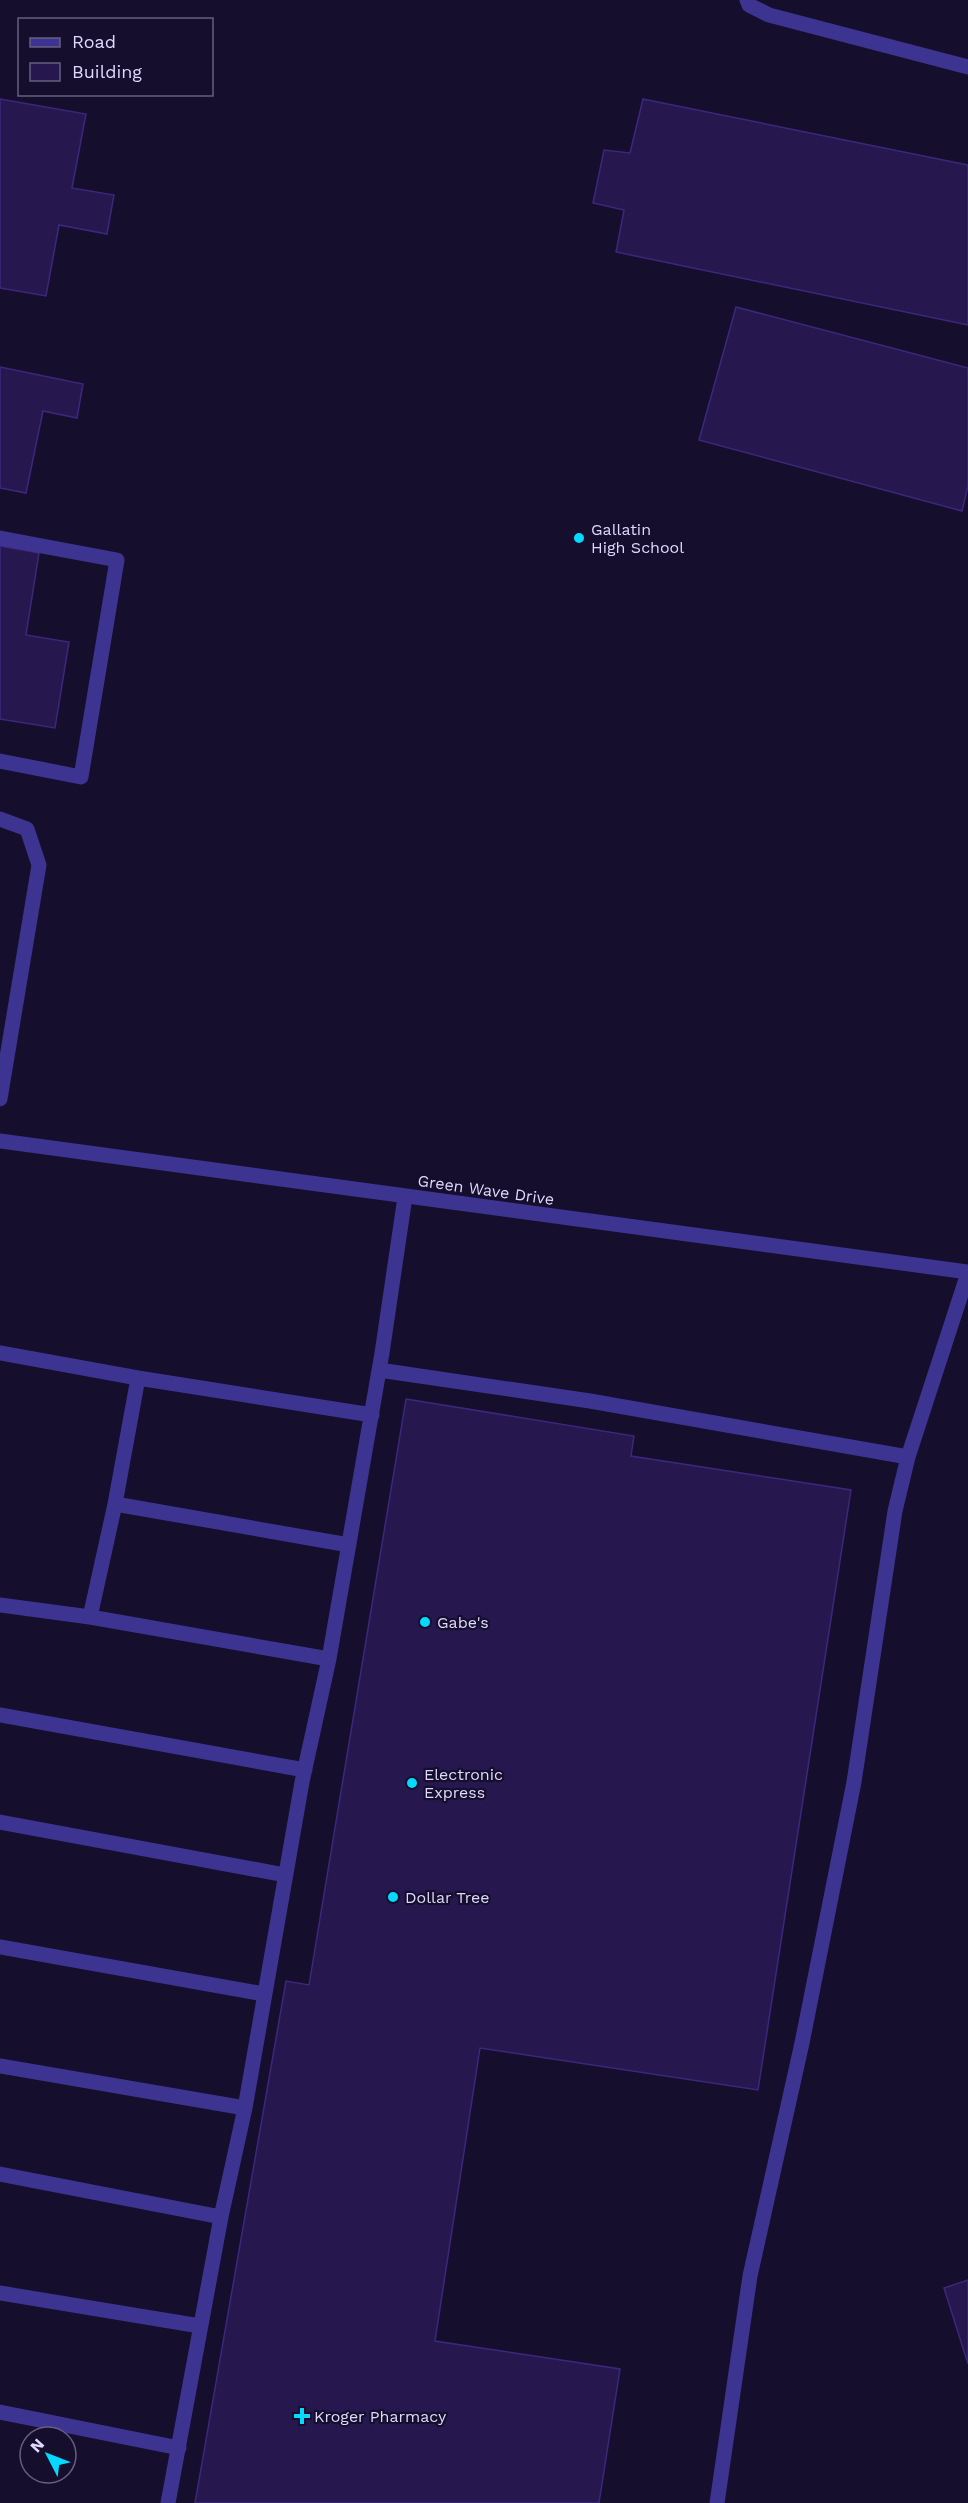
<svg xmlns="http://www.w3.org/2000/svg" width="968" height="2503" font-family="'Work Sans',sans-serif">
<rect width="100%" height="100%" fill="#150e2c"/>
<path fill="#26184f" stroke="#3d277d" stroke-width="1.5" d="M 0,99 L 86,114 L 72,188 L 114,195 L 107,234 L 59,225 L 46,296 L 0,288 Z
M 643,99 L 968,165 L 968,325 L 616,252 L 624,210 L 593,203 L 604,150 L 630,153 Z
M 736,307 L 968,368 L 968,486 L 962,511 L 699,440 Z
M 0,367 L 83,384 L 77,418 L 43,411 L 26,493 L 0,488 Z
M 0,546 L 39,553 L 26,635 L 69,642 L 55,728 L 0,719 Z
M 406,1399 L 634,1436 L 631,1456 L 851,1490 L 758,2090 L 480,2048 L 435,2341 L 620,2369 L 599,2503 L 195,2503 L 286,1981 L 309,1985 Z
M 968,2280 L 968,2364 L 944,2288 Z"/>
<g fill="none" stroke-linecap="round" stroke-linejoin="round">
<path stroke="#3c3490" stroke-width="15" d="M 747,0 L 749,5 L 769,15 L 968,67
M 0,538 L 117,560 L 81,777 L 0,761
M 0,819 L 27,829 L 39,865 L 0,1099
M 0,1353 L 138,1378
M 379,1370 L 590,1401 L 908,1457
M 115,1504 L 349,1545
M 0,1605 L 90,1617 L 329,1659 L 382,1353 L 405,1197
M 90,1617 L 115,1504 L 138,1378 L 372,1415
M 0,1715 L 305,1770
M 0,1822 L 285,1875
M 0,1947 L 264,1994
M 0,2066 L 245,2108
M 0,2174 L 221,2217
M 0,2293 L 200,2326
M 0,2412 L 179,2448
M 168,2503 L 221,2217 L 245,2108 L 302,1782 L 329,1659
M 717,2503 L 750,2276 L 802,2043 L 854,1782 L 895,1511 L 908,1457 L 968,1273"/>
<path stroke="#3c3490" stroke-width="15" d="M 0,1141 L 968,1272"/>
</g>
<g fill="#05d9ff" stroke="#150e2c" stroke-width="2">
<circle cx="579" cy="538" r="6"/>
<circle cx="425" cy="1622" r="6"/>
<circle cx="412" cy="1783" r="6"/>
<circle cx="393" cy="1897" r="6"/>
<path d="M299 2407h6v6h6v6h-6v6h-6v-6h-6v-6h6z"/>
</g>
<g text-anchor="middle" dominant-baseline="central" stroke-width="4.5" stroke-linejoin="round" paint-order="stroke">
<g font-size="16" fill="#dfd9ff" stroke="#150e2c" text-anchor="start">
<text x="591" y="529">Gallatin<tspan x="591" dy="18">High School</tspan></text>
<text x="437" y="1622">Gabe's</text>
<text x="424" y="1774">Electronic<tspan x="424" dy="18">Express</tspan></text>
<text x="405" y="1897">Dollar Tree</text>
<text x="314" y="2416">Kroger Pharmacy</text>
</g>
<g font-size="16" fill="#dfd9ff" stroke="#150e2c">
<text transform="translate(486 1190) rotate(8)">Green Wave Drive</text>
</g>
</g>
<rect x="18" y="18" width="195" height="78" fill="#150e2c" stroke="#665f80" stroke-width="1.5"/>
<rect x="30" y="38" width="30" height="9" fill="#3c3490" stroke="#665f80" stroke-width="1.5"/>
<text x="72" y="48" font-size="18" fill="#dfd9ff">Road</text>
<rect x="30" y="63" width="30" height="18" fill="#26184f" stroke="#665f80" stroke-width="1.5"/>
<text x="72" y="78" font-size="18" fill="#dfd9ff">Building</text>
<g transform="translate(48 2455) rotate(312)"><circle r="28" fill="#150e2c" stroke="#665f80" stroke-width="1.5"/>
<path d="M0-4.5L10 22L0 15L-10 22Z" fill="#05d9ff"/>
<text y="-9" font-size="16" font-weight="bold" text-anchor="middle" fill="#dfd9ff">N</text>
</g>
</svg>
